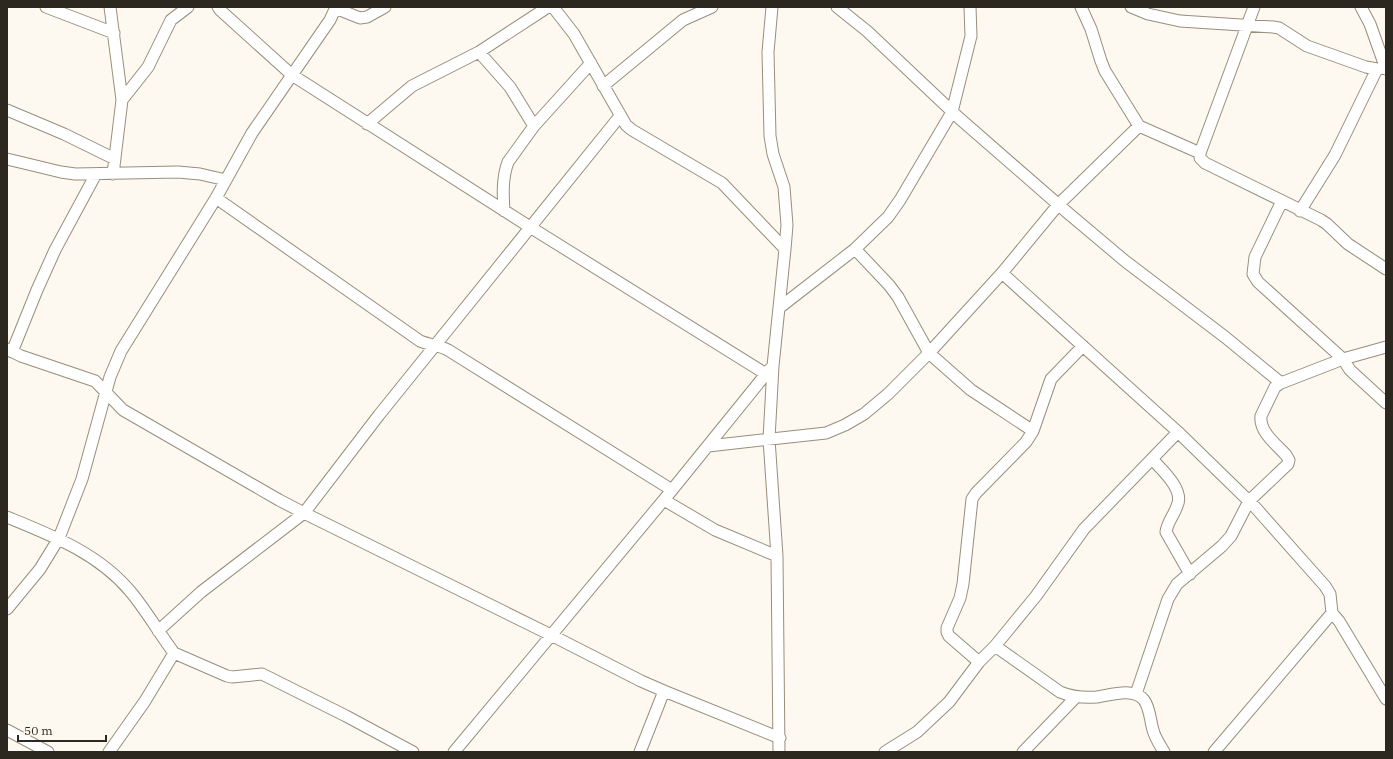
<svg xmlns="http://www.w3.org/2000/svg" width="1393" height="759" font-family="'IBM Plex Serif',serif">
<rect width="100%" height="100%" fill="#fdf8f0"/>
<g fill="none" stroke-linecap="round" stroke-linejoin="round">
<defs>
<path id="street" d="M 46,7 L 114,33
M 110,7 L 122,100 L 113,174
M 218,7 L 220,10 L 292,75 L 530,227 L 766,374
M 553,7 L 574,34 L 626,125 L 632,130 L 722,183 L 785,249
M 772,7 L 768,52 L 770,136 L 773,154 L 784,187 L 787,225 L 785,249 L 773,366 L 769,439 L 777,556 L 779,752
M 837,7 L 867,31 L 959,118 L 1068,213 L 1125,261 L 1225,337 L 1281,383
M 1081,7 L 1091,29 L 1101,61 L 1105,71 L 1139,126 L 1200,153
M 1131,7 L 1148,14 L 1180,21 L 1273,27 L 1279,28 L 1307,46 L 1366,67 L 1377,69 L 1386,68
M 1254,7 L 1200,153 L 1200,158 L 1205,163 L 1321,220 L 1327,224 L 1348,244 L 1386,269
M 1361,7 L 1370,24 L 1386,69
M 335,8 L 360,18 L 367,17 L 385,7
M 479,52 L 510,87 L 534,126
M 603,86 L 683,20 L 712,7
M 122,100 L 148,67 L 171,20 L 188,7
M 7,110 L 64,134 L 115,159
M 367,124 L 412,86 L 479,52 L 548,7
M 7,159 L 61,172 L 75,174 L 178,172 L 200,174 L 226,180
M 216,198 L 420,341 C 429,345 439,345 448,350 L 672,490
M 1282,201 L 1255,257 L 1253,274 L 1258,282 L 1343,359 L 1350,370 L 1386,403
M 504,211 C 503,195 502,178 508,162 L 534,126 L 591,63
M 1300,211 L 1335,155 L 1377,69
M 855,249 L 889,285 L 898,297 L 929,353 L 971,390 L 1033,431
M 1002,273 L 1178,432 L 1255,507 L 1325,586 L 1330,594 L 1332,613 L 1339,621 L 1386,699
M 779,308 L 855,249 L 888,217 L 900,200 L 952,112 L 971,36 L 970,7
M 7,349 L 21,356 L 95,381 L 123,410 L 279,500 L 304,513 L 551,635 L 641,681 L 664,691 L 780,738
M 12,352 L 37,290 L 55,250 L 96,174
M 708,446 L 826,433 L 845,425 L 864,414 L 888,394 L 929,353 L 1002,273 L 1058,205 L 1139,126
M 1152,459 C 1162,470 1185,490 1177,506 C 1174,515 1167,523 1166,532 L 1190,574
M 664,500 L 715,530 L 777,556
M 7,517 C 51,535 98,553 130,591 C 146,610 159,633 174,653 L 145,701 L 109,752
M 7,609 L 40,569 L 59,538 L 82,479 L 110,377 L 121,351 L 216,198 L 252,133 L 330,20 L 336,7
M 158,631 L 201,592 L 304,513 L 379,415 L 620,116
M 995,646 L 1060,692 C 1072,697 1084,698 1097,697 C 1111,695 1133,687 1144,700 C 1150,708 1150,720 1153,730 C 1155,738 1160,745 1164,752
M 174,653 L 227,676 L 232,677 L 262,674 L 346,716 L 413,752
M 979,662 L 949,636 L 947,632 L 947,628 L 960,598 L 963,584 L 972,499 L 976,493 L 1026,442 L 1033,431 L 1051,379 L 1083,346
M 1136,694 L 1168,599 L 1177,584 L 1222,546 L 1231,536 L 1249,501 L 1288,464 L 1289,460 L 1286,455 C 1277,445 1259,432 1261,416 L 1275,387 L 1281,383 L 1343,359 L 1386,347
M 7,730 L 48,752
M 454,752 L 672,490 L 770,369
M 640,752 L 664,691
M 885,752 L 917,732 L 949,702 L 979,662 L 995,646 L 1036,596 L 1084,529 L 1178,432
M 1023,752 L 1076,697
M 1214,752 L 1332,613"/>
</defs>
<use href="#street" stroke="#998e7b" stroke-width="13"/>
<use href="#street" stroke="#fff" stroke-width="11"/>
</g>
<rect width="1393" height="759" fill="none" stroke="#2c2820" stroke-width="16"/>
<path d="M18 735v6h88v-6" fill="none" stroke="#2c2820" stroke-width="2"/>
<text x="24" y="735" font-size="12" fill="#2c2820" stroke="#fdf8f0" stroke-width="3" paint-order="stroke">50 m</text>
</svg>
